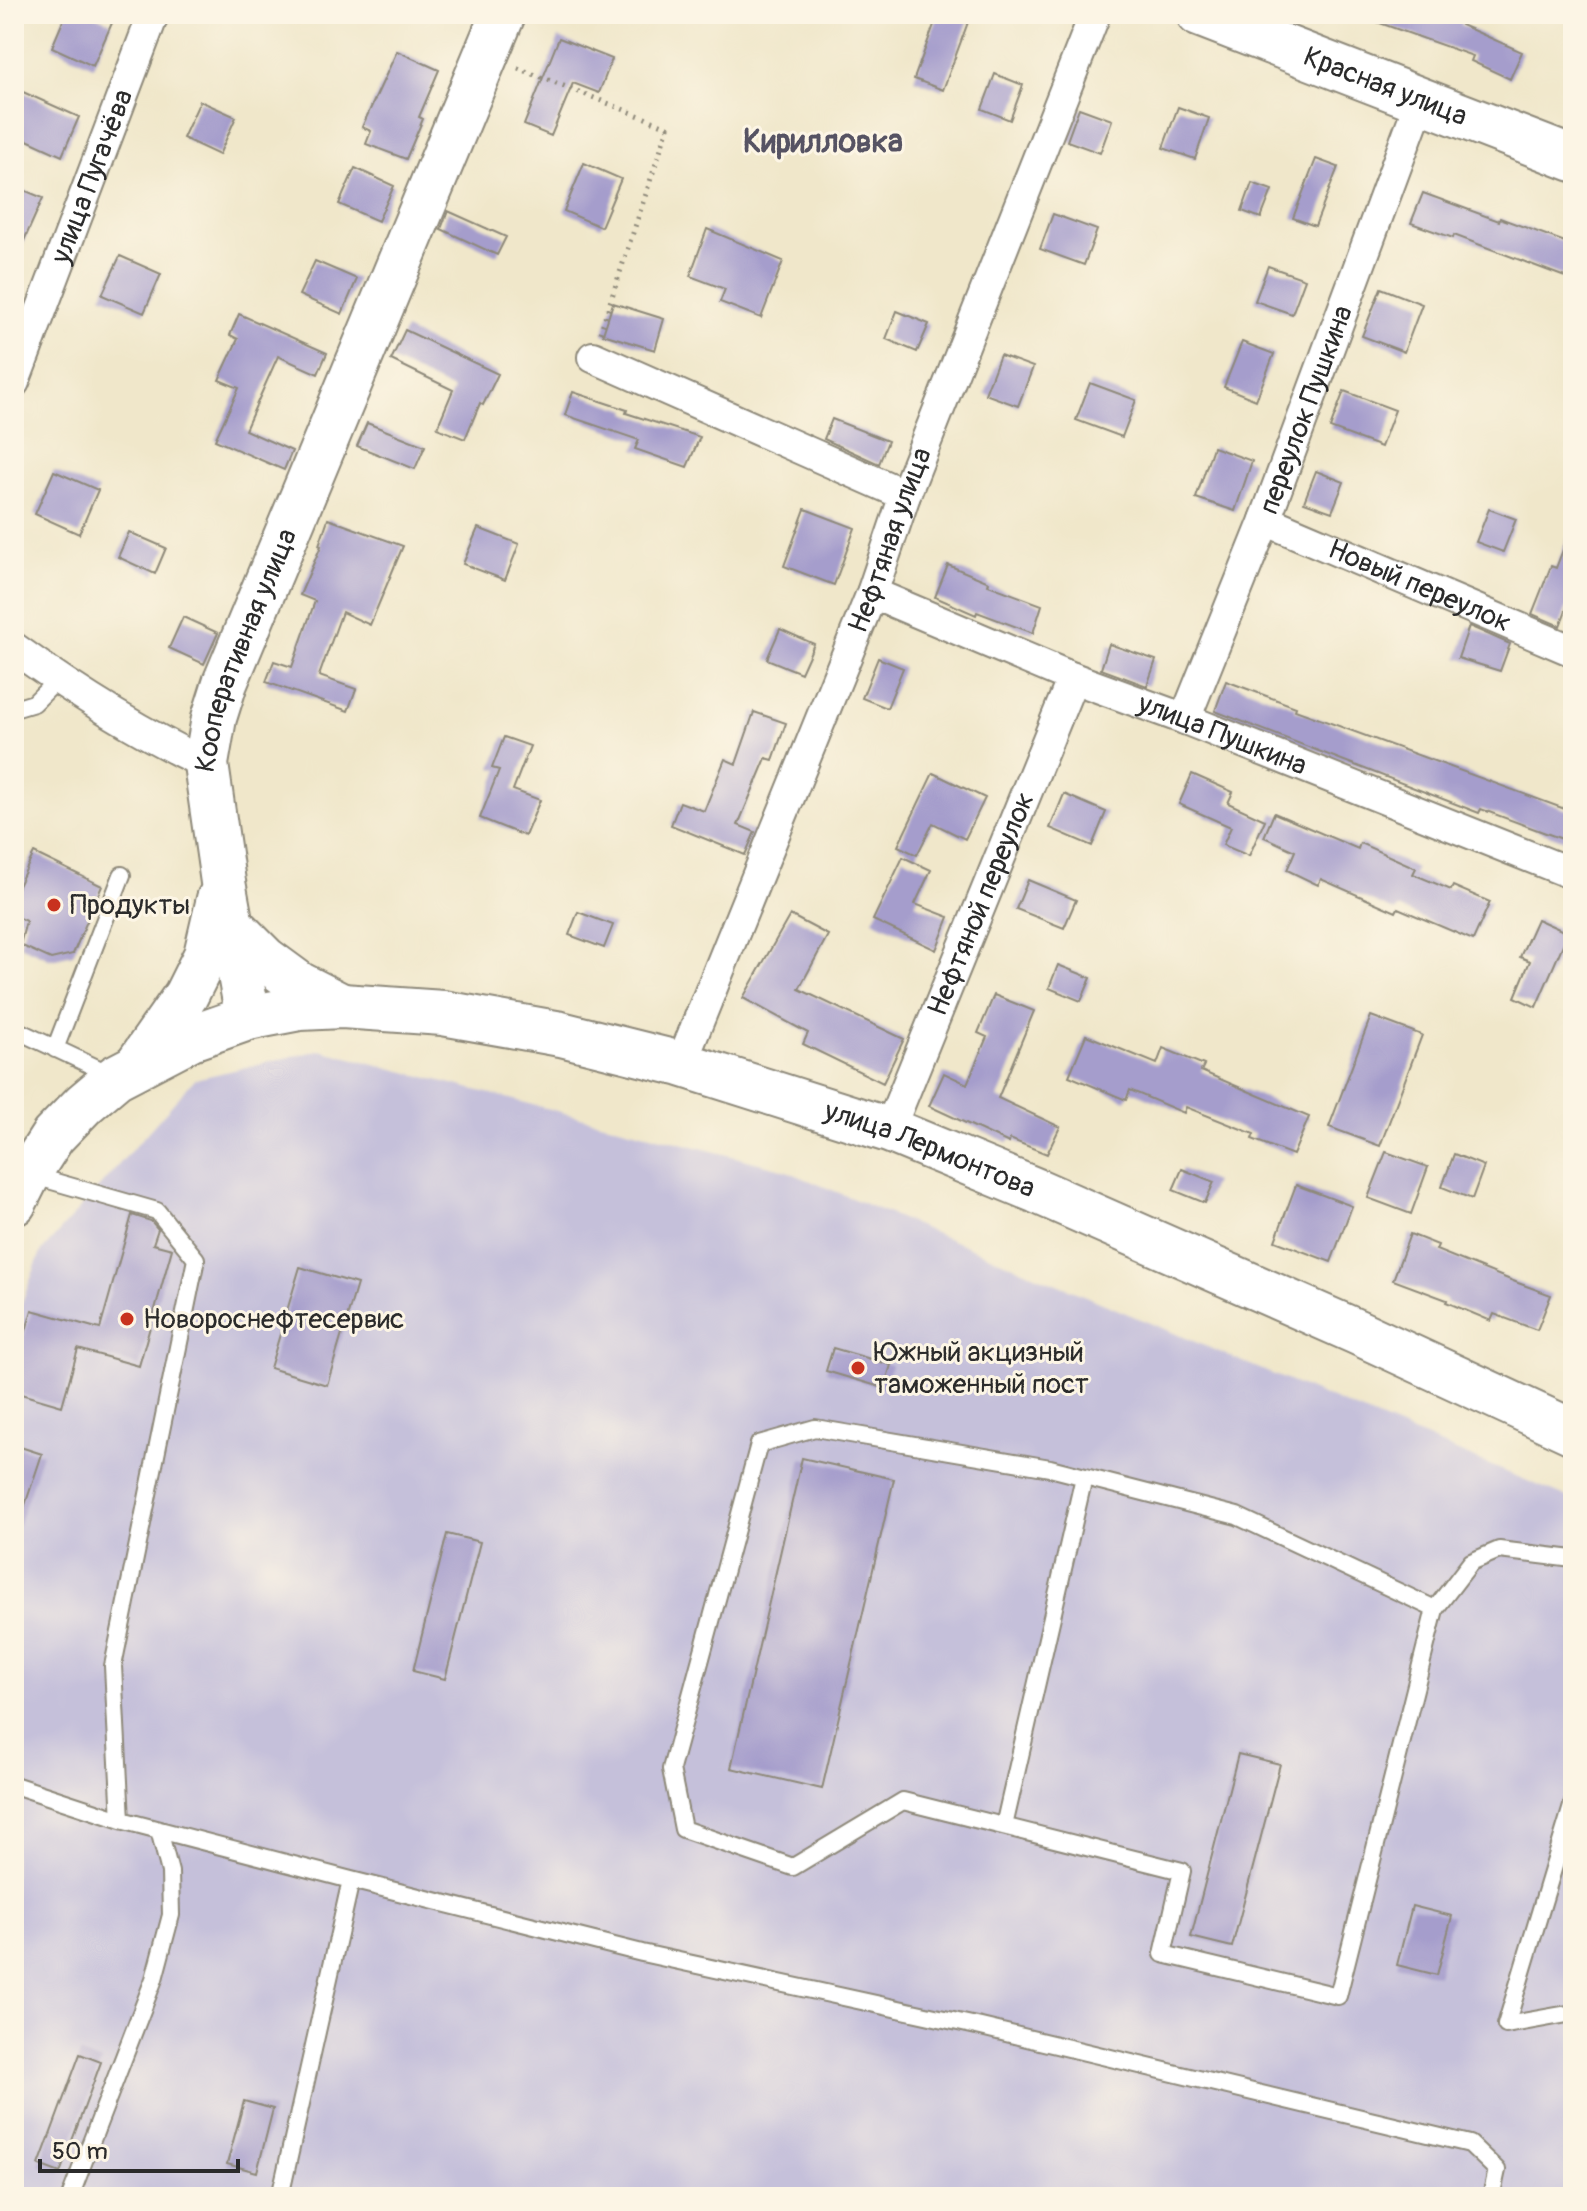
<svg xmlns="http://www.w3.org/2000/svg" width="1587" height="2211" font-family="Pangolin,sans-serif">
<rect width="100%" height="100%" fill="#fcf5e5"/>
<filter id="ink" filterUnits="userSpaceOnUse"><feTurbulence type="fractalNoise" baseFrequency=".0125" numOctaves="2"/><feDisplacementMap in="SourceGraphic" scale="16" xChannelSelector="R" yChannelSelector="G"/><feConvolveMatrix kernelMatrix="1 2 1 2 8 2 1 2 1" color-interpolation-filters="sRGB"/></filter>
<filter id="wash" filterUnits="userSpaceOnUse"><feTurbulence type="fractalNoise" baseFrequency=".006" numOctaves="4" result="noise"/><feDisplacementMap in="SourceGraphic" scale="32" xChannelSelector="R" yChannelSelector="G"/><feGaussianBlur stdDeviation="1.8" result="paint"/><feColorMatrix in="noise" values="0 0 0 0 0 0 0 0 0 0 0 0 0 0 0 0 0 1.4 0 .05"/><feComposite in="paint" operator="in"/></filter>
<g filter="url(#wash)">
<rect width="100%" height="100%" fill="#f0e7ca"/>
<path fill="#c5c0da" d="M 320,1050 L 782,1169 L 1573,1500 L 1573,2197 L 14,2197 L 14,1323 L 41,1252 L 195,1079 Z"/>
<g id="blocks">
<path fill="#a59dcc" d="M 66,14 L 91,14 L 112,23 L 93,66 L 52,47 Z
M 938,14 L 971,14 L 943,90 L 914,79 Z
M 1363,14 L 1442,14 L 1462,21 L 1461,25 L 1522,52 L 1510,79 L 1471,61 L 1473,56 L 1363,17 Z
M 559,38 L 612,59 L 599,93 L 573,83 L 551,136 L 524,125 Z
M 397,51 L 439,70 L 419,117 L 423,119 L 406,159 L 366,144 L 371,131 L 362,127 Z
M 995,74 L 1023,85 L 1010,120 L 982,109 Z
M 14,88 L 79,117 L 62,156 L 14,134 Z
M 200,101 L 236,117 L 219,155 L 183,138 Z
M 1178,107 L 1209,118 L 1195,159 L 1163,148 Z
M 1079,108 L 1112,120 L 1100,153 L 1067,141 Z
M 1316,159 L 1338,167 L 1315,226 L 1293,218 Z
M 584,163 L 621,179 L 601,227 L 564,211 Z
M 355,168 L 394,186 L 378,221 L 339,204 Z
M 1252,183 L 1272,190 L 1261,218 L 1242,211 Z
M 14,186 L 43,198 L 14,263 Z
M 1423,193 L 1499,221 L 1500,218 L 1573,245 L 1573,280 L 1454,235 L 1453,238 L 1411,223 Z
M 448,211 L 506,237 L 497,255 L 441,229 Z
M 1053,214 L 1097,230 L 1084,265 L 1040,249 Z
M 707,229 L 783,261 L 761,318 L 720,302 L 725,289 L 690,276 Z
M 120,256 L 161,274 L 144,313 L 102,295 Z
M 315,261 L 357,279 L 342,314 L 299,295 Z
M 1268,266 L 1305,279 L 1292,314 L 1255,301 Z
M 1381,288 L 1422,304 L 1404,352 L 1362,336 Z
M 613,303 L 664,319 L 655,350 L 603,334 Z
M 897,311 L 929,324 L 917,352 L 886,339 Z
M 239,314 L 327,353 L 318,374 L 278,356 L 245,430 L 292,451 L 284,470 L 215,440 L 239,388 L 219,380 L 238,339 L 230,335 Z
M 405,330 L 498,374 L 483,405 L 480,403 L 465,439 L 437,428 L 453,390 L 391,360 Z
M 1242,342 L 1274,354 L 1256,400 L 1224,387 Z
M 1000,355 L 1033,367 L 1018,406 L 985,394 Z
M 1090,383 L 1136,400 L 1122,437 L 1076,420 Z
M 1344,391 L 1395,410 L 1381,447 L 1330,428 Z
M 573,392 L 627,410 L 626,413 L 700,437 L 687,467 L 635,449 L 639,440 L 565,415 Z
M 832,419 L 888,441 L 879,464 L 824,439 Z
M 367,423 L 425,446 L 415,469 L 357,446 Z
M 1213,447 L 1252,461 L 1235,511 L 1196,498 Z
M 54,471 L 98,490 L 79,534 L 35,514 Z
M 1316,471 L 1344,482 L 1332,512 L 1304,502 Z
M 805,509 L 855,528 L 834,585 L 784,566 Z
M 1489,509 L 1516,519 L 1503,552 L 1476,542 Z
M 328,519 L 403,546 L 370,625 L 342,612 L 319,676 L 356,689 L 348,711 L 266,682 L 274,661 L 292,667 L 315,601 L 300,595 L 321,546 L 319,545 Z
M 478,528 L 519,544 L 505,580 L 463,564 Z
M 1571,529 L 1573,529 L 1573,591 L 1560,626 L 1532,614 L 1551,566 L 1556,568 Z
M 129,532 L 166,548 L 155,574 L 118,557 Z
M 948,565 L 989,582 L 988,585 L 1042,605 L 1033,633 L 977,612 L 976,615 L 935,597 Z
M 183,617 L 218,633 L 204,664 L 169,648 Z
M 1469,626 L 1510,644 L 1500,671 L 1458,658 Z
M 780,629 L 814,644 L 801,673 L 767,659 Z
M 1109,644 L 1156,660 L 1147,686 L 1101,669 Z
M 878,658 L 903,668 L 887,708 L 862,698 Z
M 1226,681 L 1296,707 L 1295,710 L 1573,812 L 1573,843 L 1481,809 L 1479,813 L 1215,711 Z
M 754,712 L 786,723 L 773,760 L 766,758 L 738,825 L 755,832 L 745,855 L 671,825 L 680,802 L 704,811 L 725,759 L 736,764 Z
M 504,737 L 530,746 L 513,790 L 540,800 L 525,836 L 480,818 L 499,770 L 492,768 Z
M 933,773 L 985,798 L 965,839 L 933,823 L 917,855 L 898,846 Z
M 1192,774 L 1233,792 L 1228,803 L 1265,820 L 1249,856 L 1223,845 L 1231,827 L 1179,804 Z
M 1064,794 L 1106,812 L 1092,846 L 1050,828 Z
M 1274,813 L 1358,849 L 1360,843 L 1416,868 L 1413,874 L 1451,890 L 1453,886 L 1490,902 L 1473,940 L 1398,908 L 1396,912 L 1321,879 L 1318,885 L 1287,870 L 1295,851 L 1264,837 Z
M 34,853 L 102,886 L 73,954 L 51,959 L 20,945 L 26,921 L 14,916 L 14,894 Z
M 903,857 L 931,870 L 915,904 L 949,917 L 936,950 L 873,920 Z
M 1028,880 L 1076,900 L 1064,928 L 1016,909 Z
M 578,912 L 613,925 L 604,948 L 569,935 Z
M 790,915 L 828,935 L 799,989 L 904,1039 L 883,1083 L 803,1044 L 808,1033 L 743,998 Z
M 1537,919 L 1568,933 L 1536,1007 L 1515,997 L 1530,961 L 1520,957 Z
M 1058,965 L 1091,978 L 1081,1001 L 1049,988 Z
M 994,995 L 1034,1011 L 998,1098 L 1060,1127 L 1047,1154 L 1010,1139 L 1009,1143 L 929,1106 L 944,1073 L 967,1084 L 987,1037 L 978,1033 Z
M 1371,1016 L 1422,1035 L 1380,1146 L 1329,1127 Z
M 1086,1035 L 1157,1064 L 1163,1048 L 1204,1065 L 1201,1071 L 1309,1117 L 1293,1155 L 1252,1139 L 1254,1134 L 1186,1107 L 1184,1113 L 1130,1090 L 1126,1100 L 1069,1076 Z
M 1386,1152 L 1428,1167 L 1411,1214 L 1368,1198 Z
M 1454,1154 L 1484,1166 L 1472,1199 L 1442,1187 Z
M 1182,1169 L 1214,1182 L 1205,1203 L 1173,1190 Z
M 1296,1185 L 1352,1206 L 1331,1262 L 1275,1241 Z
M 132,1215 L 151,1221 L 158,1229 L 153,1244 L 172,1249 L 139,1366 L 78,1349 L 62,1406 L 14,1392 L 14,1372 L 32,1310 L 100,1329 Z
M 1410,1234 L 1438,1245 L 1436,1250 L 1518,1283 L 1551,1295 L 1537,1330 L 1494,1314 L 1491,1321 L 1446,1302 L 1447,1300 L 1393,1280 Z
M 300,1267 L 357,1284 L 327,1385 L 270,1368 Z
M 833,1348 L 891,1365 L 884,1388 L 826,1371 Z
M 14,1445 L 42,1454 L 18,1526 L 14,1526 Z
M 802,1458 L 894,1479 L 822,1789 L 731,1768 Z
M 447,1534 L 480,1542 L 445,1679 L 413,1671 Z
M 1238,1754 L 1280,1764 L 1232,1947 L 1191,1937 Z
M 1412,1906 L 1452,1916 L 1437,1975 L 1397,1965 Z
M 80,2054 L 101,2062 L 60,2173 L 39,2165 Z
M 244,2101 L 273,2109 L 257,2172 L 227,2164 Z"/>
</g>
</g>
<g filter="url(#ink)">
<use href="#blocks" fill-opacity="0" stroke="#8e897a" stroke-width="2"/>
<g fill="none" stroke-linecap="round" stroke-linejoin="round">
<defs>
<path id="lane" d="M 14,709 L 34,703 L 58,679
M 14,1029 L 114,1076
M 55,1049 L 122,875
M 31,1175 L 157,1211 L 196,1259 L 113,1666 L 121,1820
M 1435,1609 L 1237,1516 L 1050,1468 L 815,1428 L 759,1444 L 671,1769 L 683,1829 L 793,1867 L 903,1801 L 1182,1871 L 1163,1954 L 1338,1996 L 1435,1609 L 1471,1562 L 1499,1550 L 1573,1559
M 14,1785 L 121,1820 L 351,1880 L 642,1953 L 981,2027 L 1470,2144 L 1497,2170 L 1491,2197
M 1573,1803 L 1506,2025 L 1573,2013
M 1004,1826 L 1084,1477
M 70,2197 L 154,1979 L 171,1915 L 170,1872 L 159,1830
M 280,2197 L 351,1880"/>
<g id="street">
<path d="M 593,357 L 905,495"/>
<path id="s1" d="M 14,382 L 153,15"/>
<path id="s2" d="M 1265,520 L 1573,651"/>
<path id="s3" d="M 872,593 L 1073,678 L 1185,719 L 1573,874"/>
<path d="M 14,648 C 74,691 138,732 206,764"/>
<path id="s4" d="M 1185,719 L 1265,520 L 1421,99"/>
<path id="s5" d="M 681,1064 L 872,593 L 905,495 L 1095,14"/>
<path id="s6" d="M 889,1130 L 1073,678"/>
</g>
<g id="secondary">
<path id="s7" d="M 1199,14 L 1573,159"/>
<path d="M 232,926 L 265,959 L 299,984 L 342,1006"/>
<path id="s8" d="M 248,1018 L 223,882 L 206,764 L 214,718 L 225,683 L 503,14"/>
<path d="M 137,1065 L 186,995 L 206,955 L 219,899"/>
</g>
<g id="primary">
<path id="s9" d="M 14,1203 L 28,1175 L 53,1136 L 84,1104 L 116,1077 L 191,1038 L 248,1018 L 300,1008 L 342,1006 L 443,1013 L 561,1034 L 681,1064 L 889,1130 L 1037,1191 L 1357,1332 L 1573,1432"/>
</g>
</defs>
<use href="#lane" stroke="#8e897a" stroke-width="20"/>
<use href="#street" stroke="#8e897a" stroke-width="34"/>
<use href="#secondary" stroke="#8e897a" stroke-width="48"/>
<use href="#primary" stroke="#8e897a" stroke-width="48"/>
<path stroke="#8e897a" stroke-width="5" stroke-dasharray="2 6" stroke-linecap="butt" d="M 518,68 L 668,127 L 600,333"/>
<use href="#lane" stroke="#fff" stroke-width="16"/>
<use href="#street" stroke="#fff" stroke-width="30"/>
<use href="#secondary" stroke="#fff" stroke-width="44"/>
<use href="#primary" stroke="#fff" stroke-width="44"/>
</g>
</g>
<g fill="#c8321e" stroke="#fcf5e5" stroke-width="3">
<circle cx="54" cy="905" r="8"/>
<circle cx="127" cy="1319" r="8"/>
<circle cx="858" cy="1368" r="8"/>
</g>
<g text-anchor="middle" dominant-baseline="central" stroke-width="6" stroke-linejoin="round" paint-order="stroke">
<g font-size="28" fill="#2b2b2b" stroke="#fcf5e5">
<text stroke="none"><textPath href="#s7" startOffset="200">Красная улица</textPath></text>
<text stroke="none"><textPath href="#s1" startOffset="220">улица Пугачёва</textPath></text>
<text stroke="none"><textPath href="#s4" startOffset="332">переулок Пушкина</textPath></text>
<text stroke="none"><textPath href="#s5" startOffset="564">Нефтяная улица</textPath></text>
<text stroke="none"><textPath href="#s2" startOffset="168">Новый переулок</textPath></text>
<text stroke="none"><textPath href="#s8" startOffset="378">Кооперативная улица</textPath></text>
<text stroke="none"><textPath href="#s3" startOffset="378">улица Пушкина</textPath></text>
<text stroke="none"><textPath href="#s6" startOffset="244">Нефтяной переулок</textPath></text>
<text stroke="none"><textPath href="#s9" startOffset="1012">улица Лермонтова</textPath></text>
</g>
<g font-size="28" fill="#2b2b2b" stroke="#fcf5e5" text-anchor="start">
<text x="70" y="905">Продукты</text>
<text x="143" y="1319">Новороснефтесервис</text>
<text x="874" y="1352">Южный акцизный<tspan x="874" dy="32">таможенный пост</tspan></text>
</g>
<g font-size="32" font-weight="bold" fill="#565363" stroke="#fcf5e5">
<text x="823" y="142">Кирилловка</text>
</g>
</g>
<rect width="1587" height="2211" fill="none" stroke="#fcf5e5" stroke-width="48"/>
<path d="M40 2159v12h198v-12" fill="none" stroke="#2b2b2b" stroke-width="4"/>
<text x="52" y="2159" font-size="24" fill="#2b2b2b" stroke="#fcf5e5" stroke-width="6" paint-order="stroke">50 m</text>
</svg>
